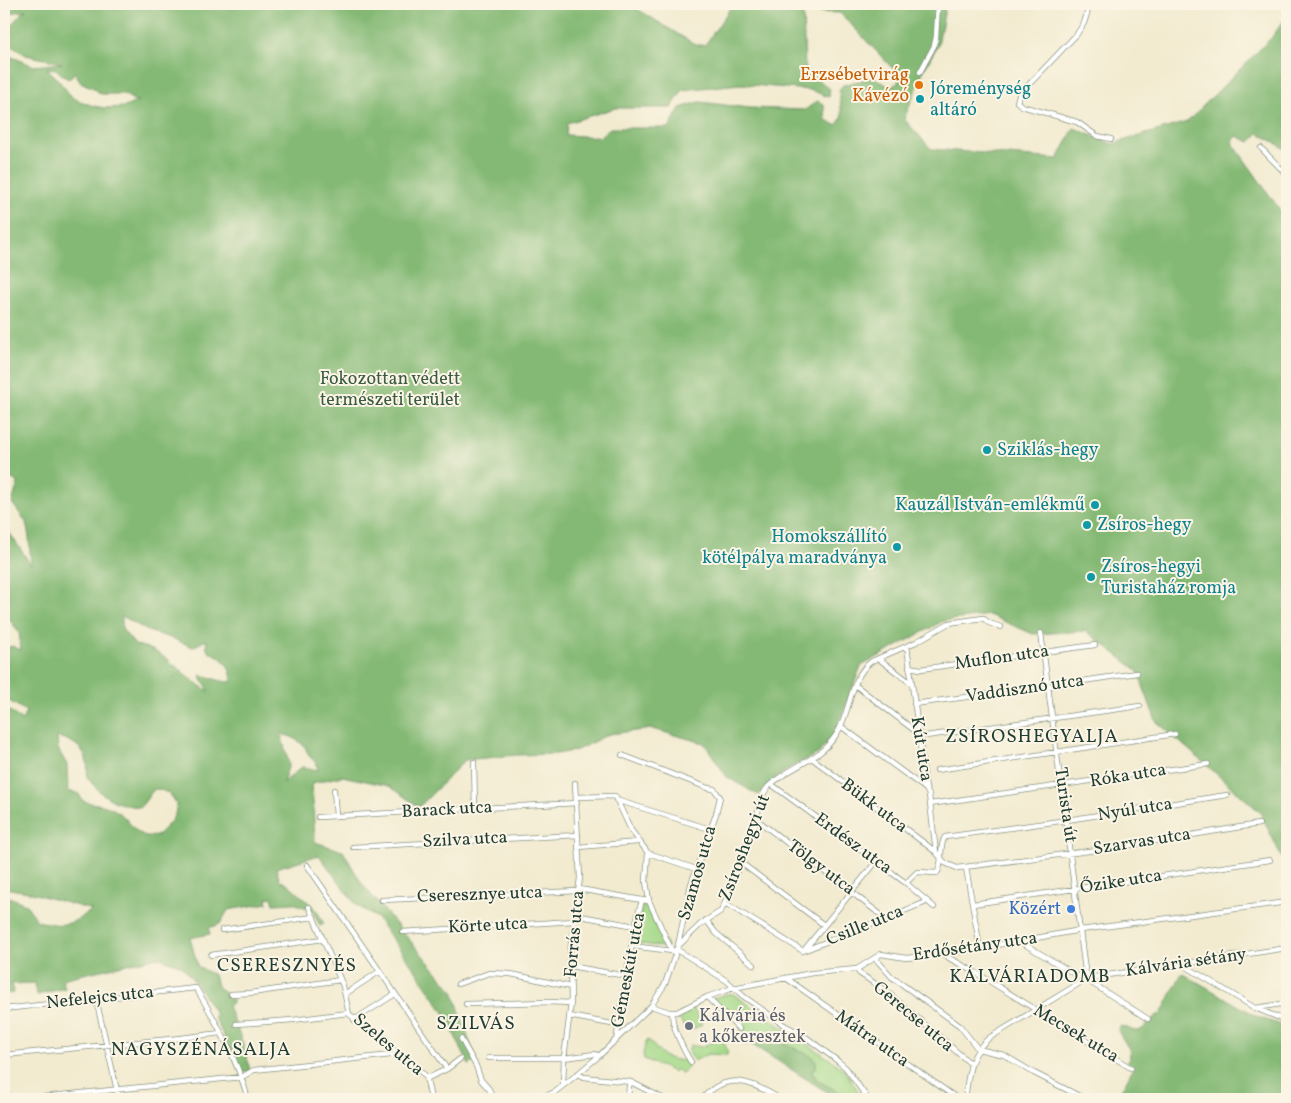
<svg xmlns="http://www.w3.org/2000/svg" width="1291" height="1103" font-family="Vollkorn,serif">
<rect width="100%" height="100%" fill="#fcf5e5"/>
<filter id="ink" filterUnits="userSpaceOnUse"><feTurbulence type="fractalNoise" baseFrequency=".02" numOctaves="2"/><feDisplacementMap in="SourceGraphic" scale="10" xChannelSelector="R" yChannelSelector="G"/><feConvolveMatrix kernelMatrix="1 2 1 2 8 2 1 2 1" color-interpolation-filters="sRGB"/></filter>
<filter id="wash" filterUnits="userSpaceOnUse"><feTurbulence type="fractalNoise" baseFrequency=".0096" numOctaves="4" result="noise"/><feDisplacementMap in="SourceGraphic" scale="20" xChannelSelector="R" yChannelSelector="G"/><feGaussianBlur stdDeviation="1.12" result="paint"/><feColorMatrix in="noise" values="0 0 0 0 0 0 0 0 0 0 0 0 0 0 0 0 0 1.4 0 .05"/><feComposite in="paint" operator="in"/></filter>
<g filter="url(#wash)">
<rect width="100%" height="100%" fill="#f2ebd0"/>
<path fill="#a5d989" stroke="#628b5e" d="M 646,902 L 648,904 L 655,925 L 667,946 L 662,947 L 636,943 L 635,940 L 643,903 Z
M 727,994 L 733,994 L 834,1062 L 846,1072 L 863,1099 L 853,1099 L 826,1086 L 818,1081 L 811,1071 L 764,1041 L 744,1045 L 744,1037 L 739,1025 L 742,1021 L 734,1011 L 731,1012 L 729,1016 L 713,1000 L 713,998 Z
M 693,1008 L 703,1024 L 687,1032 L 679,1018 L 679,1014 Z
M 647,1040 L 651,1042 C 658,1052 664,1059 677,1060 C 682,1061 684,1060 689,1063 C 688,1069 686,1071 681,1073 L 676,1069 L 674,1072 L 644,1059 L 643,1053 Z
M 717,1040 L 722,1040 C 725,1045 728,1049 727,1055 L 708,1054 L 694,1061 L 688,1053 L 690,1045 L 701,1047 Z"/>
<path fill="#84b975" stroke="#527b54" fill-rule="evenodd" d="M 4,4 L 629,4 L 691,42 L 699,45 L 705,45 L 733,4 L 946,4 L 938,44 L 922,74 L 904,119 L 931,149 L 1058,159 L 1074,128 L 1112,144 L 1187,122 L 1272,37 L 1287,16 L 1287,150 L 1259,133 L 1250,142 L 1237,136 L 1232,142 L 1287,220 L 1287,868 L 1260,812 L 1156,721 L 1137,670 L 1086,631 L 1033,634 L 989,615 L 943,621 L 861,666 L 836,730 L 819,753 L 791,767 L 770,783 L 758,795 L 727,777 L 704,743 L 652,729 L 609,734 L 577,750 L 557,754 L 516,755 L 465,760 L 419,807 L 389,786 L 342,776 L 312,783 L 315,842 L 343,851 L 362,884 L 453,991 L 476,1061 L 469,1065 L 443,1011 L 418,974 L 377,918 L 356,905 L 319,855 L 276,868 L 280,881 L 287,883 L 316,909 L 324,924 L 320,926 L 312,910 L 293,903 L 274,904 L 272,897 L 267,898 L 268,903 L 228,910 L 220,924 L 209,928 L 210,934 L 190,938 L 198,967 L 214,975 L 217,986 L 233,1002 L 228,1006 L 244,1046 L 250,1070 L 242,1074 L 214,1016 L 216,1015 L 198,986 L 182,966 L 158,957 L 62,979 L 65,988 L 37,995 L 35,983 L 12,984 L 13,993 L 4,994 L 4,895 L 26,904 L 37,921 C 65,927 69,926 92,910 L 28,892 L 4,888 L 4,706 L 22,721 L 26,711 L 4,698 L 4,649 L 12,646 L 21,650 L 19,633 L 4,611 L 4,527 L 7,529 L 31,565 L 29,537 L 26,522 L 12,503 L 18,483 L 14,480 L 4,476 L 4,57 L 12,57 L 34,66 L 62,63 L 26,55 L 14,47 L 4,45 C 4,31 16,18 26,10 L 12,13 L 4,27 ZM 803,12 L 840,13 L 899,75 L 898,83 L 890,87 L 873,77 L 843,85 L 839,90 L 842,118 L 836,125 L 826,120 L 824,104 L 817,101 L 805,110 L 750,108 L 700,102 L 680,108 L 669,128 L 610,128 L 600,137 L 566,135 L 567,123 L 615,108 L 671,108 L 683,90 L 740,84 L 810,90 L 829,97 L 830,89 L 805,69 ZM 46,68 L 56,69 L 63,76 L 69,79 L 75,72 L 80,82 L 94,88 L 97,92 L 102,94 L 124,94 L 135,101 L 138,101 L 125,107 L 105,108 L 93,106 L 73,98 L 53,74 ZM 122,616 L 148,631 L 171,638 L 193,647 L 206,640 L 207,649 L 210,653 C 221,654 234,670 231,682 C 220,682 211,677 200,675 L 209,691 C 183,678 166,649 135,645 L 122,629 ZM 281,734 L 292,737 L 304,745 L 309,756 L 316,763 L 318,770 L 302,767 L 283,783 L 289,764 ZM 57,737 C 79,742 90,753 87,777 C 102,797 115,805 140,807 C 146,802 148,795 155,789 C 167,790 180,799 175,814 C 172,822 162,830 157,836 C 133,840 132,818 113,809 C 104,804 92,804 83,801 L 78,793 L 68,791 L 67,765 L 58,749 Z
M 1182,973 L 1258,1017 L 1287,1027 L 1287,1099 L 1117,1099 L 1134,1066 L 1127,1061 L 1130,1058 L 1129,1049 L 1118,1031 L 1120,1026 C 1126,1026 1131,1031 1136,1031 C 1145,1031 1152,1017 1161,1014 Z
M 777,1040 L 813,1057 L 816,1061 L 816,1067 L 811,1071 L 818,1081 L 853,1099 L 838,1099 L 751,1044 L 764,1041 Z"/>
</g>
<g filter="url(#ink)">
<g fill="none" stroke-linecap="round" stroke-linejoin="round">
<defs>
<path id="street" d="M 1090,4 L 1084,23 L 1077,34 L 1019,95 L 1017,102 L 1022,106 L 1077,122 L 1097,136 L 1111,139
M 1226,4 L 1229,4
M 920,72 L 934,46 L 936,37 L 938,4
M 1261,148 L 1287,175
M 1041,633 L 1085,970 L 1088,978
M 907,646 L 926,789 L 929,795 L 936,852
M 879,659 L 911,683
M 909,667 L 921,669 L 1095,645
M 855,685 L 918,733
M 914,704 L 1049,686 L 1137,673
M 842,727 L 926,789
M 919,737 L 1140,706
M 622,755 L 708,788 L 714,789 L 720,797 L 716,814 L 691,884 L 678,945
M 813,759 L 936,852 L 945,863 L 957,868 L 1112,848 L 1259,824
M 474,762 L 475,808
M 937,770 L 1175,734
M 771,784 L 906,883 L 934,907
M 334,790 L 336,816
M 576,797 L 615,796 L 631,830 L 648,853 L 646,881 L 649,901 L 672,951 L 675,953
M 616,800 L 710,829
M 930,804 L 1208,764
M 318,817 L 577,803
M 756,819 L 885,918
M 353,847 L 578,835
M 578,847 L 638,842
M 648,853 L 696,869
M 740,862 L 824,925
M 307,865 L 447,1069
M 966,868 L 980,948
M 906,883 L 917,872 L 937,873 C 944,864 938,847 945,837 L 1067,820 L 1227,795
M 579,889 L 642,900
M 382,900 L 578,891
M 725,903 L 803,951
M 973,904 L 1270,860
M 309,907 L 343,986 L 349,1014 L 426,1076 L 431,1099
M 575,915 L 635,926
M 706,920 L 716,933 L 754,965
M 222,930 L 314,917
M 402,932 L 574,921
M 1019,941 L 1078,976 L 1090,982 L 1148,1019
M 632,946 L 672,951
M 676,949 L 727,981 L 743,996 L 784,1025 L 803,1035 L 839,1062 L 846,1068 L 868,1099
M 805,949 L 876,862
M 803,951 L 924,903 L 926,900
M 946,954 L 949,958 L 973,971 L 1131,1068
M 211,955 L 323,939
M 875,958 L 892,977 L 960,1026 L 978,1049
M 1182,964 L 1255,1008 L 1287,1021
M 570,966 L 626,976
M 857,969 L 859,973 L 886,991 L 971,1064
M 786,978 L 958,1099
M 458,984 L 489,973 L 511,974 L 571,987
M 231,994 L 251,993 L 340,980
M 345,994 L 380,971
M 707,997 L 739,1029
M 96,999 L 119,1099
M 466,1004 L 549,1002 L 571,1003
M 651,1006 L 669,1012 L 677,1012 L 707,997 L 733,988 L 812,973 L 857,969 L 881,954 L 906,958 L 946,954 L 1081,930 L 1287,902
M 1256,1008 L 1287,1003
M 4,1009 L 196,988 C 217,1023 237,1059 248,1099
M 673,1012 C 669,1022 685,1053 691,1062
M 569,1016 L 617,1025
M 354,1020 L 395,994
M 236,1024 L 293,1020 L 348,1013
M 461,1039 L 476,1066 L 481,1080 L 489,1089 L 493,1099
M 616,1041 L 635,926 L 642,900 L 649,901
M 978,1049 L 1004,1055 L 1034,1073 L 1085,1099
M 4,1055 L 181,1038 L 221,1033
M 489,1058 L 564,1058 L 595,1054 L 599,1056
M 4,1074 L 7,1099
M 577,1074 L 584,1077 L 631,1082 L 664,1099
M 428,1078 L 447,1069 L 460,1059
M 563,1085 L 564,1058 L 571,1003 L 570,952 L 580,878 L 575,783
M 22,1099 L 242,1077 L 254,1070 L 400,1054
M 537,1099 L 555,1092 L 569,1081 L 599,1056 L 651,1006 L 665,984 L 678,946 L 701,924 L 721,911 L 724,905 C 734,877 747,849 756,820 C 760,807 760,794 770,785 C 792,765 819,761 836,735 C 851,713 849,677 872,661 L 916,642 L 949,623 L 983,618 L 989,623 L 1001,627
M 628,1099 L 629,1086 L 631,1082
M 702,1099 C 727,1070 753,1082 780,1099
M 965,1099 C 969,1074 968,1056 989,1038 L 1088,978 L 1287,948"/>
</defs>
<use href="#street" stroke="#889482" stroke-width="6"/>
<use href="#street" stroke="#fff" stroke-width="4.5"/>
</g>
</g>
<circle fill="#e8710a" stroke="#fcf5e5" stroke-width="2" cx="919" cy="85" r="5"/>
<g fill="#0f9aa8" stroke="#fcf5e5" stroke-width="2">
<circle cx="920" cy="99" r="5"/>
<circle cx="987" cy="450" r="5"/>
<circle cx="1095" cy="505" r="5"/>
<circle cx="1087" cy="525" r="5"/>
<circle cx="897" cy="547" r="5"/>
<circle cx="1091" cy="577" r="5"/>
</g>
<circle fill="#3f7fe0" stroke="#fcf5e5" stroke-width="2" cx="1071" cy="909" r="5"/>
<circle fill="#6b7280" stroke="#fcf5e5" stroke-width="2" cx="689" cy="1026" r="5"/>
<g text-anchor="middle" dominant-baseline="central" stroke-width="4" stroke-linejoin="round" paint-order="stroke">
<g font-size="18" fill="#c56008" stroke="#fcf5e5" text-anchor="end">
<text x="909" y="75">Erzsébetvirág<tspan x="909" dy="21">Kávézó</tspan></text>
</g>
<g font-size="18" fill="#0d838f" stroke="#fcf5e5" text-anchor="start">
<text x="930" y="89">Jóreménység<tspan x="930" dy="21">altáró</tspan></text>
<text x="997" y="450">Sziklás-hegy</text>
<text x="1085" y="505" text-anchor="end">Kauzál István-emlékmű</text>
<text x="1097" y="525">Zsíros-hegy</text>
<text x="887" y="537" text-anchor="end">Homokszállító<tspan x="887" dy="21">kötélpálya maradványa</tspan></text>
<text x="1101" y="567">Zsíros-hegyi<tspan x="1101" dy="21">Turistaház romja</tspan></text>
</g>
<g font-size="18" fill="#3a5c45" stroke="#fcf5e5">
<text x="390" y="379">Fokozottan védett<tspan x="390" dy="21">természeti terület</tspan></text>
</g>
<g font-size="18" fill="#1f3d34" stroke="#fcf5e5">
<text transform="translate(1002 658) rotate(-8)">Muflon utca</text>
<text transform="translate(1025 689) rotate(-8)">Vaddisznó utca</text>
<text transform="translate(921 749) rotate(81)">Kút utca</text>
<text transform="translate(1128 776) rotate(-9)">Róka utca</text>
<text transform="translate(1065 805) rotate(82)">Turista út</text>
<text transform="translate(874 806) rotate(37)">Bükk utca</text>
<text transform="translate(447 810) rotate(-3)">Barack utca</text>
<text transform="translate(1135 810) rotate(-9)">Nyúl utca</text>
<text transform="translate(465 840) rotate(-3)">Szilva utca</text>
<text transform="translate(1142 842) rotate(-9)">Szarvas utca</text>
<text transform="translate(853 844) rotate(36)">Erdész utca</text>
<text transform="translate(745 848) rotate(-69)">Zsíroshegyi út</text>
<text transform="translate(821 868) rotate(37)">Tölgy utca</text>
<text transform="translate(698 873) rotate(-74)">Szamos utca</text>
<text transform="translate(1121 882) rotate(-9)">Őzike utca</text>
<text transform="translate(480 895) rotate(-2)">Cseresznye utca</text>
<text transform="translate(488 926) rotate(-3)">Körte utca</text>
<text transform="translate(865 926) rotate(-22)">Csille utca</text>
<text transform="translate(575 934) rotate(-85)">Forrás utca</text>
<text transform="translate(975 947) rotate(-8)">Erdősétány utca</text>
<text transform="translate(1186 963) rotate(-8)">Kálvária sétány</text>
<text transform="translate(629 970) rotate(-79)">Gémeskút utca</text>
<text transform="translate(100 998) rotate(-6)">Nefelejcs utca</text>
<text transform="translate(913 1017) rotate(40)">Gerecse utca</text>
<text transform="translate(1076 1034) rotate(31)">Mecsek utca</text>
<text transform="translate(872 1039) rotate(35)">Mátra utca</text>
<text transform="translate(388 1045) rotate(40)">Szeles utca</text>
</g>
<g font-size="18" fill="#366cbe" stroke="#fcf5e5" text-anchor="end">
<text x="1061" y="909">Közért</text>
</g>
<g font-size="18" fill="#5b616d" stroke="#fcf5e5" text-anchor="start">
<text x="699" y="1016">Kálvária és<tspan x="699" dy="21">a kőkeresztek</tspan></text>
</g>
<g font-size="19" letter-spacing="1" fill="#1f3d34" stroke="#fcf5e5">
<text x="1032" y="737">ZSÍROSHEGYALJA</text>
<text x="287" y="966">CSERESZNYÉS</text>
<text x="1030" y="977">KÁLVÁRIADOMB</text>
<text x="476" y="1024">SZILVÁS</text>
<text x="201" y="1050">NAGYSZÉNÁSALJA</text>
</g>
</g>
<rect width="1291" height="1103" fill="none" stroke="#fcf5e5" stroke-width="20"/>
</svg>
